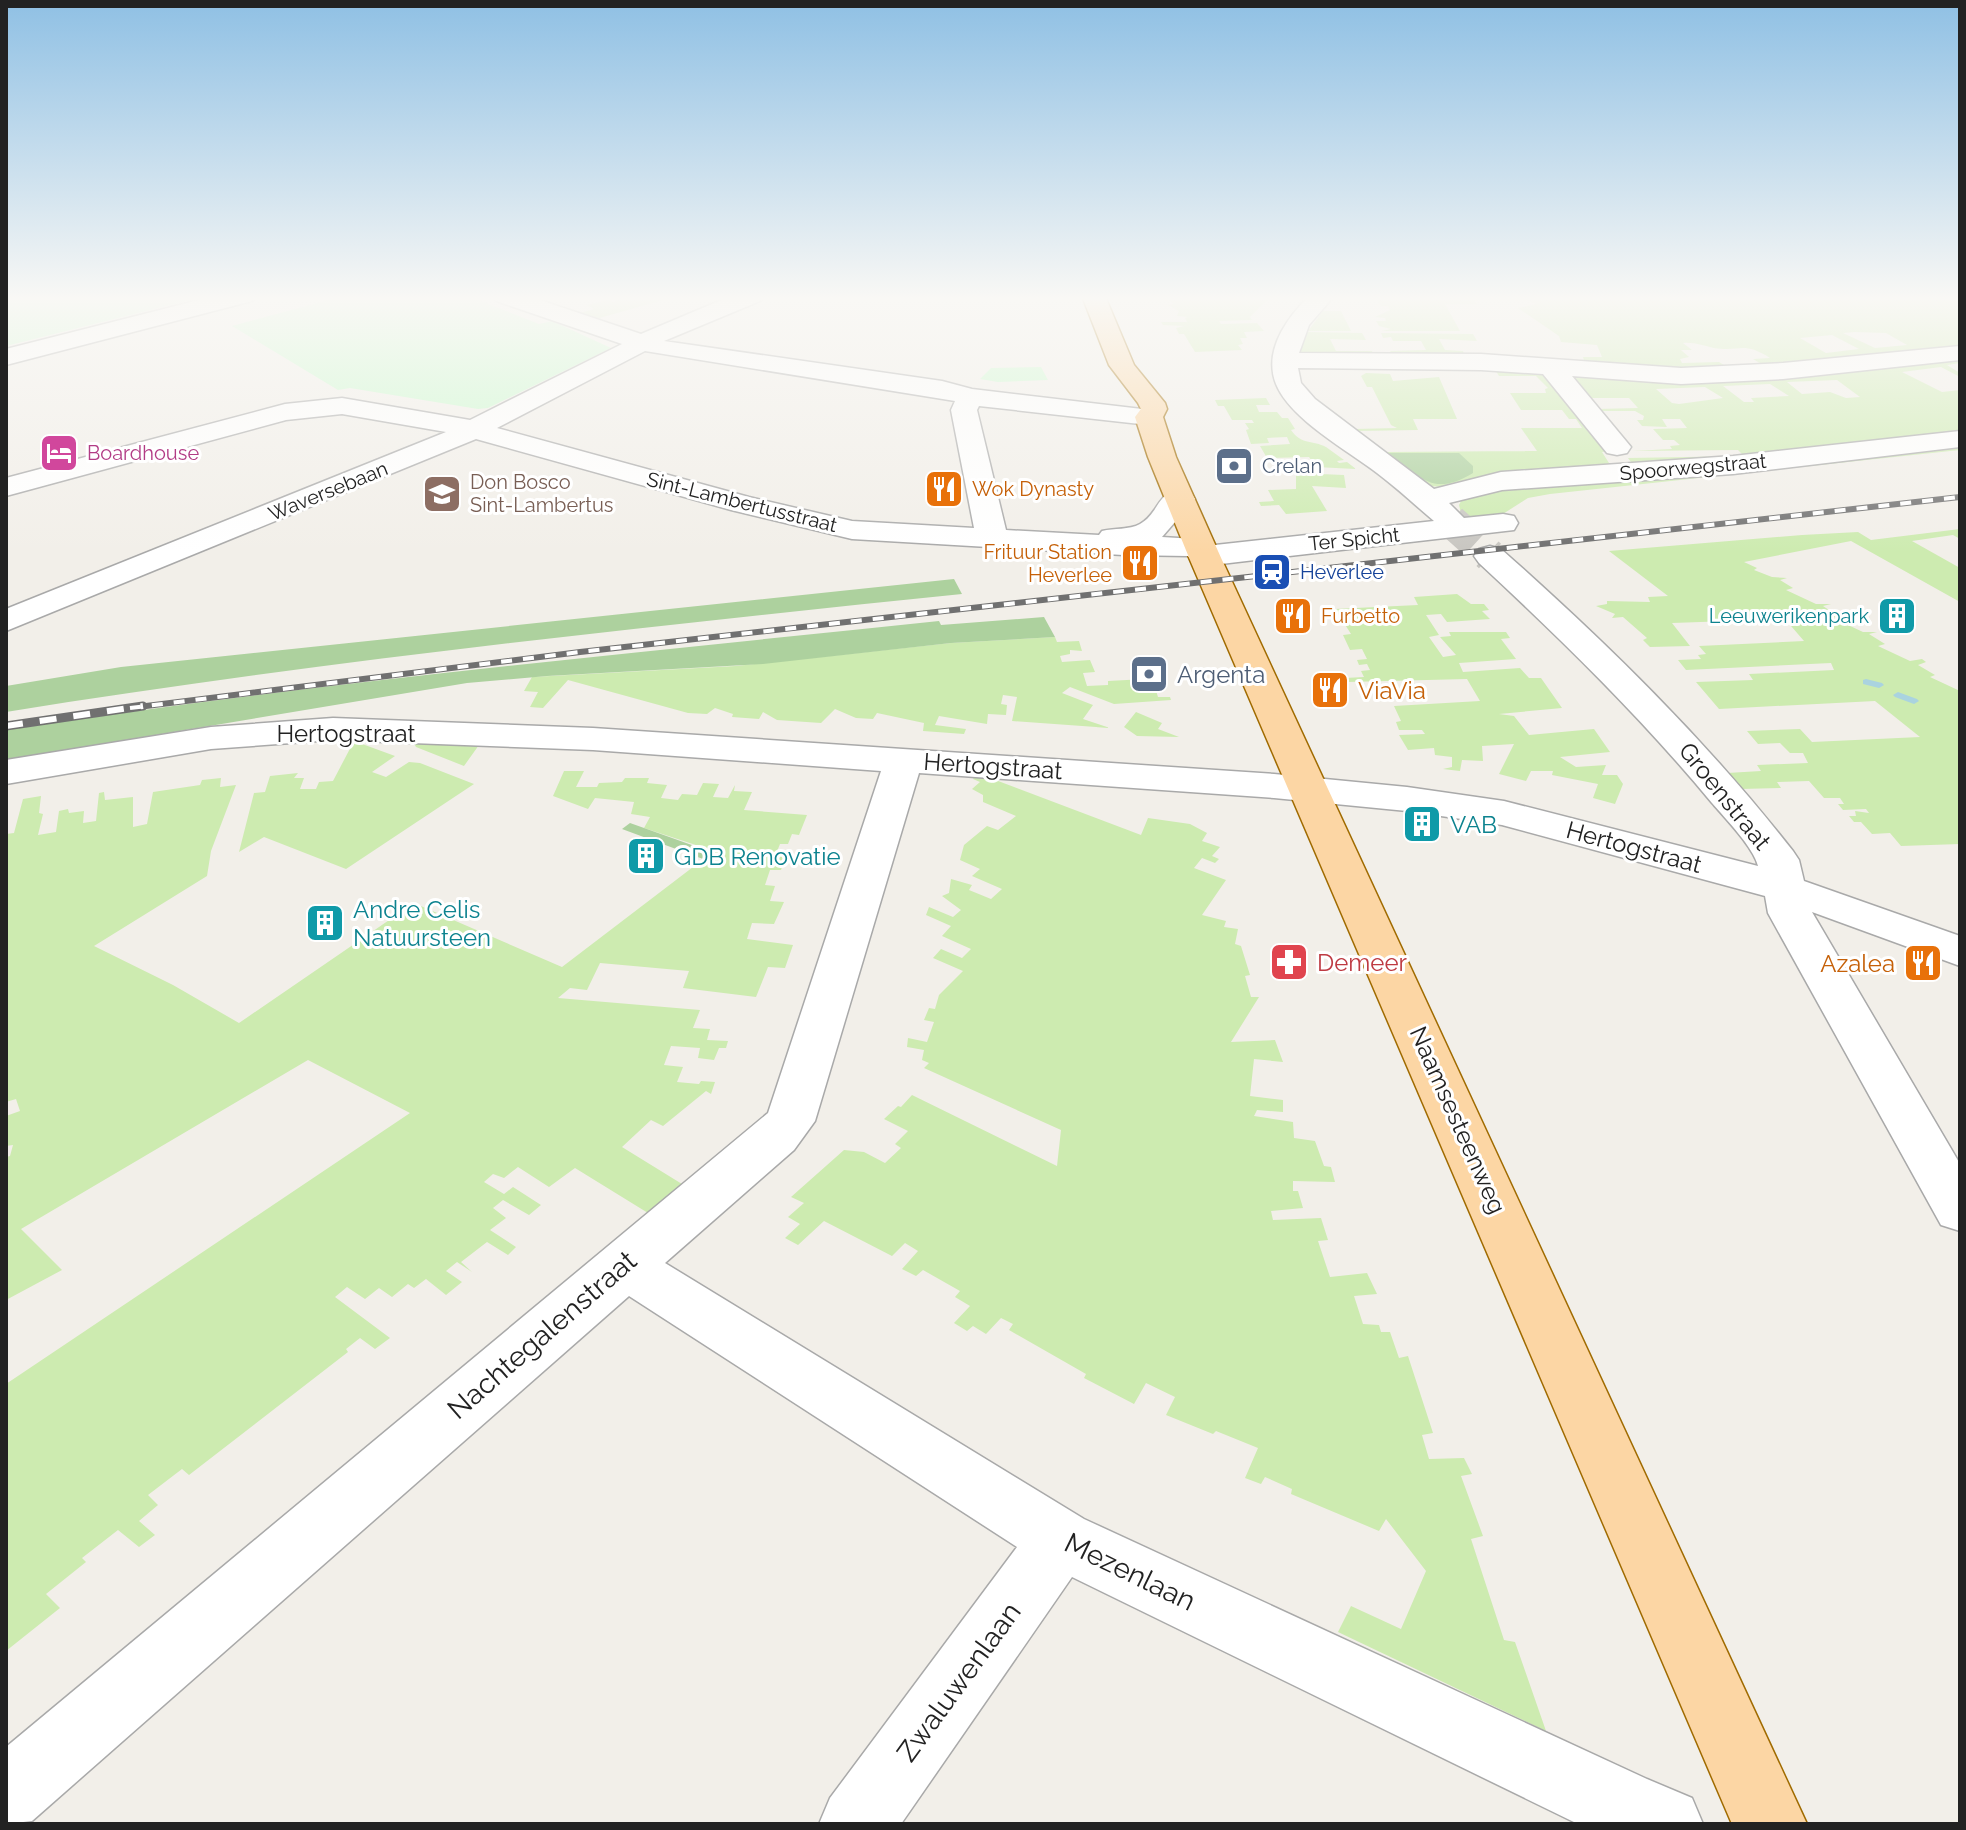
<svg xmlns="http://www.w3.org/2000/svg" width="1966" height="1830" font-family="Raleway,sans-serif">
<rect width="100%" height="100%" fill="#f2efe9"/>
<path fill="#cdebb0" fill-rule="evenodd" d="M 627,296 L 677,296 L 596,319 L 580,313 L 594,309 L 587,305 L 607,300 L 613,302 Z
M 1164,296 L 1268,299 L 1250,317 L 1252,320 L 1219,321 L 1221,324 L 1257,323 L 1264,331 L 1244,332 L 1247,338 L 1240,338 L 1243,344 L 1238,345 L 1242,350 L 1195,352 L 1184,334 L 1179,334 L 1176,328 L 1184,326 L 1163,325 L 1161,322 L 1187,322 L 1185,318 L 1188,317 L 1177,316 L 1179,311 L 1168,305 L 1174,304 Z
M 1381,296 L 1471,296 L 1477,304 L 1445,304 L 1460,331 L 1382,331 L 1391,329 L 1379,326 L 1376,321 L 1386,321 L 1385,318 L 1375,317 L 1390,310 L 1388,306 L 1381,306 L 1378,300 L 1383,300 Z
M 1518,296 L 1960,296 L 1960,346 L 1763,365 L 1753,359 L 1770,358 C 1743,341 1741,352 1714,348 C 1704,346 1695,342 1683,343 L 1692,350 L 1681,350 L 1689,357 L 1680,359 L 1682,363 L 1719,362 L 1729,368 L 1679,370 L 1585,364 L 1583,357 L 1602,357 L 1597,345 L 1561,342 L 1559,336 L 1518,308 L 1536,304 ZM 1855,332 L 1886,333 L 1907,345 L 1875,348 L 1843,333 ZM 1832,335 L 1859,349 L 1826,353 L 1800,338 Z
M 1323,311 L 1341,311 L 1351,331 L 1308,331 Z
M 1307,332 L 1362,333 L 1366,340 L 1330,339 L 1336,351 L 1372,351 L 1374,355 L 1302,355 L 1298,352 Z
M 1381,333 L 1473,334 L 1477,341 L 1439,339 L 1445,350 L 1463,351 L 1465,356 L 1393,355 L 1390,351 L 1426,350 L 1421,341 L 1393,341 L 1391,337 L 1383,338 Z
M 1960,359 L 1960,363 L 1947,365 L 1960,373 L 1960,377 L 1941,367 L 1902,372 L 1942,392 L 1960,390 L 1960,436 L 1636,469 L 1628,458 L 1744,456 L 1738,450 L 1632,451 L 1672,449 L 1670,446 L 1680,445 L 1674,440 L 1663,440 L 1653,429 L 1687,428 L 1680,419 L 1662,419 L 1667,427 L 1642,426 L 1637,420 L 1643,420 L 1644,416 L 1635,411 L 1598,411 L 1596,409 L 1638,408 L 1629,398 L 1587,398 L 1568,375 ZM 1837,380 L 1860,397 L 1846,398 L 1830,392 L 1802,394 L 1787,382 ZM 1770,384 L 1789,396 L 1751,398 L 1754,402 L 1744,402 L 1723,386 ZM 1705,387 L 1723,398 L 1679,404 L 1672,403 L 1656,389 Z
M 1494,368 L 1543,371 L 1611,451 L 1602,452 L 1609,463 L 1615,464 L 1485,476 L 1444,487 L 1428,486 L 1385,452 L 1537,451 L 1521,428 L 1582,428 L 1576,419 L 1569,419 L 1562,410 L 1521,410 L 1510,393 L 1546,393 L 1545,389 L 1548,388 L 1536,376 L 1499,376 Z
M 1366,373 L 1390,374 L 1393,381 L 1439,377 L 1457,419 L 1413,419 L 1418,430 L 1356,431 L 1354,429 L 1397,428 L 1391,425 L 1372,387 L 1367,387 L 1361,376 Z
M 1266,398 L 1270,405 L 1256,405 L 1259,412 L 1277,412 L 1282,418 L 1288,418 L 1295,429 L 1291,430 C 1301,445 1313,440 1326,447 C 1332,451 1338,456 1344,460 L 1337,461 L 1339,463 L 1347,462 L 1356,469 L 1316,467 L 1309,457 L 1267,458 L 1260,446 L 1290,444 L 1287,437 L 1267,438 L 1269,443 L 1251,444 L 1246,430 L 1249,429 L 1245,423 L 1254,423 L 1252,420 L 1232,420 L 1224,406 L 1218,406 L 1215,400 Z
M 1960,442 L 1960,450 L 1550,494 L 1528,498 L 1495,519 L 1470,522 L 1461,513 L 1459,505 L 1462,499 L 1493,489 Z
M 1296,473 L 1344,475 L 1346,488 L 1312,486 L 1327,511 L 1286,514 L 1279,505 L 1261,506 L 1259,502 L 1274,501 L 1268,490 L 1296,489 Z
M 1960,529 L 1960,544 L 1960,539 L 1953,535 L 1912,541 L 1960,568 L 1960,602 L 1851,541 L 1744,562 L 1757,568 L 1754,570 L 1772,577 L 1787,578 L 1780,580 L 1793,588 L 1786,590 L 1816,604 L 1831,604 L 1823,606 L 1838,616 L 1833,618 L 1863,632 L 1877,632 L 1869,634 L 1885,644 L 1878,646 L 1910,661 L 1922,659 L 1926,662 L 1918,665 L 1935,675 L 1930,677 L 1960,691 L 1960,844 L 1901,846 L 1890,833 L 1872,834 L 1861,822 L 1854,822 L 1849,816 L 1856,816 L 1855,811 L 1869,813 L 1866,809 L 1843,810 L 1838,804 L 1844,804 L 1840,798 L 1824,798 L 1809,781 L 1777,782 L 1781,788 L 1741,789 L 1727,773 L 1761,771 L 1757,765 L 1808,763 L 1803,753 L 1790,753 L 1780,743 L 1758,744 L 1747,731 L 1800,729 L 1812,742 L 1920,737 L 1875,701 L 1719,709 L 1696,682 L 1753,680 L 1749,674 L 1834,670 L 1831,663 L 1686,670 L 1678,660 L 1701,659 L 1698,655 L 1706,654 L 1699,646 L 1804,641 L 1785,619 L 1672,623 L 1690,646 L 1650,647 L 1643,640 L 1647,638 L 1623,617 L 1612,618 L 1615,614 L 1596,606 L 1607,604 L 1607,601 L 1650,602 L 1648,597 L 1668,596 L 1609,551 L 1802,535 L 1858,532 L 1871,540 Z
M 1457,594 L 1471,604 L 1484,604 L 1489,610 L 1482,611 L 1490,619 L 1447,622 L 1441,614 L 1426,615 L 1439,635 L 1429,637 L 1443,657 L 1456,655 L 1440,637 L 1451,636 L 1449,632 L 1506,632 L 1510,638 L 1501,639 L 1516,659 L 1459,663 L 1463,672 L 1520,668 L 1529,678 L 1541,678 L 1562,708 L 1499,714 L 1514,716 L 1529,735 L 1594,729 L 1610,752 L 1560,757 L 1576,767 L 1606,765 L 1602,775 L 1617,775 L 1623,784 L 1615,804 L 1593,798 L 1598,784 L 1552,775 L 1553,771 L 1531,771 L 1526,781 L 1499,774 L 1514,744 L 1482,746 L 1483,761 L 1462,760 L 1460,771 L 1443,769 L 1452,767 L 1452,757 L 1435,755 L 1434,748 L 1408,750 L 1399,735 L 1425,734 L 1422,730 L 1399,730 L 1396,722 L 1401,721 L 1394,706 L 1480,701 L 1467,679 L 1347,682 L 1345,678 L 1364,677 L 1361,671 L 1370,670 L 1367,664 L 1359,665 L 1357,660 L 1367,659 L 1362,649 L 1350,650 L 1343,635 L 1351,634 L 1335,609 L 1418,605 L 1414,597 Z
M 1055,637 L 1057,642 L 1079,641 L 1082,651 L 1070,650 L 1070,654 L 1060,656 L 1062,662 L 1090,660 L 1095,672 L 1083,673 L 1087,686 L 1108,685 L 1108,681 L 1164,678 L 1166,683 L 1154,684 L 1158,697 L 1170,697 L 1171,700 L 1114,704 L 1070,687 L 1062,693 L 1093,705 L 1083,719 L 1110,728 L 1012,721 L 1017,697 L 1003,695 L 1001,704 L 1007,705 L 1006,715 L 988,714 L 987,724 L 939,716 L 935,725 L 966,729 L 964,734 L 923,731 L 924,723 L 877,713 L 873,719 L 856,718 L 835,709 L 821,723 L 777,720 L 763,712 L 759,719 L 732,717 L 733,714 L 715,708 L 707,714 L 688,713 L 568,680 L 543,708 L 530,707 L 538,692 L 524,691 L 532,677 L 736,666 L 951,643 Z
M 1136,712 L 1162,723 L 1158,729 L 1179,737 L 1137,736 L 1124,727 Z
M 354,741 L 395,756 L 372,772 L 386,777 L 409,762 L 420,763 L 474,784 L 346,869 L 264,837 L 239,852 L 254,793 L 265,792 L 270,776 L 298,773 L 294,778 L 304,778 L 300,789 L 316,789 L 319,782 L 333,781 Z
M 413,742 L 479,745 L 464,766 L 416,747 Z
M 564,771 L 584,771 L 576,787 L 597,787 L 599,783 L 622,782 L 625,778 L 649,778 L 647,783 L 667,785 L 661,798 L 678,800 L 682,794 L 697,795 L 703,783 L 719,784 L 713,797 L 728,798 L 735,785 L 734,791 L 752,792 L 744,810 L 807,815 L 799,835 L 792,834 L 788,844 L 780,844 L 776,854 L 786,855 L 781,870 L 770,870 L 765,885 L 775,886 L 770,901 L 784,902 L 774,924 L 752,923 L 747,939 L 793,945 L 785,968 L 768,967 L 756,997 L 683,988 L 689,971 L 600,963 L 587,990 L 570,988 L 558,998 L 700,1010 L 693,1028 L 710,1029 L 707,1040 L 728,1041 L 726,1048 L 719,1048 L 714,1060 L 698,1058 L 700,1048 L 671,1046 L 664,1065 L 683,1067 L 677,1082 L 699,1084 L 701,1081 L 715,1082 L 711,1094 L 706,1091 L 663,1126 L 651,1120 L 622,1147 L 682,1184 L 648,1213 L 575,1168 L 549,1187 L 518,1167 L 504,1178 L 493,1174 L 484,1182 L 504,1194 L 513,1187 L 541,1205 L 529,1215 L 503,1200 L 493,1208 L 506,1218 L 490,1230 L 516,1247 L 508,1255 L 487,1242 L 461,1262 L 472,1272 L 457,1262 L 446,1271 L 462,1282 L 446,1295 L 426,1279 L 414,1288 L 408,1284 L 392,1297 L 379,1288 L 365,1299 L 347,1287 L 335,1297 L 390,1338 L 375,1349 L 360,1338 L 346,1349 L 348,1352 L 189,1475 L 182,1469 L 148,1495 L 158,1505 L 139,1521 L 155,1535 L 139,1547 L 118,1530 L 82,1558 L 86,1562 L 46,1594 L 60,1608 L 6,1651 L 6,1384 L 410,1113 L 308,1060 L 21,1229 L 62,1270 L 6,1300 L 6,1157 L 10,1156 L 13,1145 L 6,1146 L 6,1116 L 20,1111 L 16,1099 L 6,1102 L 6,834 L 14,833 L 23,799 L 41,796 L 39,813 L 43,814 L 38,835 L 56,832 L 59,811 L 68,809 L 69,813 L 84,811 L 83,823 L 96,821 L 99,793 L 104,792 L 105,800 L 133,797 L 133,827 L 147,824 L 153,792 L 200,785 L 202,780 L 221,778 L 220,787 L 236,785 L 211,851 L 207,876 L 94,946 L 173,985 L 239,1023 L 414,903 L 562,967 L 714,851 L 644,828 L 650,817 L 631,814 L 634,802 L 595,798 L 588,809 L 553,796 Z
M 977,773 L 1141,835 L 1148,818 L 1190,824 L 1207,833 L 1202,841 L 1220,847 L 1212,856 L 1219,859 L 1215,863 L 1202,858 L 1194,868 L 1226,880 L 1202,915 L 1226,921 L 1224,927 L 1238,929 L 1235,944 L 1241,946 L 1250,975 L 1245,976 L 1251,997 L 1259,997 L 1231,1042 L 1275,1040 L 1283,1062 L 1254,1059 L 1250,1096 L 1283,1100 L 1283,1112 L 1257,1110 L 1254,1116 L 1293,1122 L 1294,1138 L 1315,1141 L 1324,1166 L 1331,1167 L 1335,1182 L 1293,1181 L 1293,1191 L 1298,1191 L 1303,1208 L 1271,1211 L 1273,1220 L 1321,1218 L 1328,1240 L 1318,1241 L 1330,1277 L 1367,1273 L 1377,1294 L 1354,1296 L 1363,1324 L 1379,1325 L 1381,1332 L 1390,1332 L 1399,1358 L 1408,1356 L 1433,1433 L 1422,1435 L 1429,1459 L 1464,1458 L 1472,1474 L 1461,1476 L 1483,1536 L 1471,1539 L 1504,1640 L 1515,1642 L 1546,1731 L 1338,1632 L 1351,1606 L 1401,1629 L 1426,1571 L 1386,1519 L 1379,1531 L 1291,1494 L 1292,1489 L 1265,1477 L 1261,1484 L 1245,1478 L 1258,1448 L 1216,1431 L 1213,1434 L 1166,1415 L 1175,1397 L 1146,1383 L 1134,1404 L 1084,1378 L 1086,1374 L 1009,1330 L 1013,1324 L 1001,1318 L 986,1334 L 973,1326 L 967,1331 L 954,1323 L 970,1306 L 955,1297 L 960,1291 L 923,1270 L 916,1276 L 902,1269 L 918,1251 L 905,1243 L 892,1256 L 824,1221 L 798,1245 L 785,1238 L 800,1224 L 788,1217 L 804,1203 L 791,1197 L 844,1150 L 864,1152 L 885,1163 L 901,1148 L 895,1144 L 908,1131 L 884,1119 L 898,1106 L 901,1107 L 912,1095 L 1057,1166 L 1061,1130 L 924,1068 L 929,1063 L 922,1060 L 924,1050 L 907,1047 L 908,1038 L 927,1042 L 934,1022 L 924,1020 L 929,1008 L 935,1009 L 939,995 L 963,971 L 933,958 L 941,949 L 962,958 L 971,949 L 942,936 L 951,926 L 926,915 L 929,907 L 953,917 L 961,910 L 942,896 L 949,893 L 951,879 L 972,885 L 969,890 L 991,899 L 1002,889 L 972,876 L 980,869 L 960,860 L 964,845 L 987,826 L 998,830 L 1016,816 L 983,802 L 983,795 L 972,789 L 980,782 L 973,779 Z"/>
<path fill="#add19e" d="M 1459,453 L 1473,466 L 1473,473 C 1433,497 1421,478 1389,453 Z
M 954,579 L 962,594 C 642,627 323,661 6,712 L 6,686 L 121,667 Z
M 1044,617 L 1055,637 L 951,643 L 763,664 L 547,676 L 467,683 L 6,760 L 6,730 C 316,682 627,654 939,621 L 941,625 Z
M 630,823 L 703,849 L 714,850 L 703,859 L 622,829 Z"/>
<path fill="#c8facc" d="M 6,296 L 206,296 L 6,346 Z
M 343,296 L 468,296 L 539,324 L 552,321 L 611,348 L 488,408 L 478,409 L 350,388 L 338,390 L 232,326 Z
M 1041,367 L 1048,380 L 998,382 L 980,379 L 991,368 Z"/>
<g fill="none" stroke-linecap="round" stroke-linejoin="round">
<path fill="#aad3df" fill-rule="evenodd" d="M 1866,679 L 1882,683 L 1884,685 L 1879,688 L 1863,684 L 1863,680 Z
M 1898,692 L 1917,699 L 1919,701 L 1914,704 L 1895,697 L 1893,695 Z"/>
<path stroke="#c8c6c1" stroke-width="33" stroke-dasharray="33 16" stroke-linecap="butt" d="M 1451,521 L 1490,556"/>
<defs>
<path id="minor" d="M 215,296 L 255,296 L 252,301 L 6,365 L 6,349 Z
M 493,296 L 528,296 L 641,334 L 731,296 L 763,296 L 760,301 L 664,341 L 942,381 L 972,389 L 1159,411 L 1163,417 L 1159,423 L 1149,425 L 979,406 L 977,410 L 1006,530 L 1099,535 L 1102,531 C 1114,528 1129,530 1140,524 C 1162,512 1156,484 1191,493 L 1195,499 L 1162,537 L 1211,540 L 1215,545 L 1434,521 C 1415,505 1397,488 1377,473 C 1347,450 1290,419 1276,384 C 1263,351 1287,318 1309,296 L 1334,296 L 1309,325 L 1299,353 L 1481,354 L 1681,368 L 1783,363 L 1960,346 L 1960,360 L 1783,379 L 1681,384 L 1572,376 L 1631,447 L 1627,453 L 1617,455 L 1607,453 L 1543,374 L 1481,370 L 1298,368 L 1301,383 L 1315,399 L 1434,489 L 1501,472 L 1733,456 L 1960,431 L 1960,447 L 1733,474 L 1502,490 L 1449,503 L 1464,518 L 1503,514 L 1514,516 L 1518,523 L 1514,530 L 1204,566 L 1193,563 L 1188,556 L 1123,555 L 852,539 L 731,510 L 476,439 L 6,631 L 6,609 L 446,432 L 342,414 L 286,420 L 6,496 L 6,478 L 285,404 L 342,398 L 470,420 L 622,344 L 496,301 ZM 645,351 L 955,401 L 951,410 L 974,528 L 852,521 L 749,497 L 497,428 Z
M 1490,546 L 1501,549 C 1607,643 1706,740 1793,851 L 1799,860 L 1804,881 L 1960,936 L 1960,966 L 1812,912 L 1960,1164 L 1960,1231 L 1941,1225 L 1768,913 L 1765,896 L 1502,825 L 1407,811 L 1274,798 L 919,773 L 815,1121 L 794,1150 L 665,1263 L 1084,1519 L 1647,1779 L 1692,1798 L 1703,1824 L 1578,1824 L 1072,1577 L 901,1824 L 819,1824 L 830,1798 L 1017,1547 L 629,1296 L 32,1821 L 6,1824 L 6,1747 L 768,1113 L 881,771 L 593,750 L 333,740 L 211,749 L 6,784 L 6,760 L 211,727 L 333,718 L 593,728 L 1274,774 L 1407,787 L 1504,801 L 1758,866 C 1754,848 1725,818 1712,803 C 1640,716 1561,639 1479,563 L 1474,556 L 1479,549 Z"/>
<path id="major" d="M 1082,296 L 1105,296 L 1134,365 L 1165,403 L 1167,409 L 1163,417 L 1176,457 L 1222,560 L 1807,1824 L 1732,1824 L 1190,560 L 1148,457 L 1135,417 L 1141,409 L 1138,403 L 1109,365 Z"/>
</defs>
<use href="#minor" stroke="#a9a9a9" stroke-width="3"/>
<use href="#major" stroke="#a06b00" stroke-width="3"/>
<use href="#minor" fill="#fff" fill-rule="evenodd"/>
<use href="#major" fill="#fcd6a4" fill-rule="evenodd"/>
<defs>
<path id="rail-far1" d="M 130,708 L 580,652 L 1960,497"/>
<path id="rail" d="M 6,726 L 143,706"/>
</defs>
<use href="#rail-far1" stroke="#707070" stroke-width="6"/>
<use href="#rail" stroke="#707070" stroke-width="9"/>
<use href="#rail-far1" stroke="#fff" stroke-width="4" stroke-dasharray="11" stroke-linecap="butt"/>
<use href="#rail" stroke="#fff" stroke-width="6" stroke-dasharray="17" stroke-linecap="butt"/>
</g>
<linearGradient id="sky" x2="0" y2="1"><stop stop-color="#8fc0e4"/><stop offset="0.54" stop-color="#f9f8f5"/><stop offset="1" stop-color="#f9f8f5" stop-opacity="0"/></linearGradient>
<rect width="1966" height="553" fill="url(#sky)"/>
<defs>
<symbol id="hotel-square" viewBox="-11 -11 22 22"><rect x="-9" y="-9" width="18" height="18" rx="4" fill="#d1479c" stroke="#fff"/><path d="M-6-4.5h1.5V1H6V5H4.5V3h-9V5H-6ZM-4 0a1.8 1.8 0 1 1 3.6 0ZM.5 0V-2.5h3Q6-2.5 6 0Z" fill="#fff"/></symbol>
<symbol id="bank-square" viewBox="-11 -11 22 22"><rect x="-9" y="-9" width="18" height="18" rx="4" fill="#5c6f8a" stroke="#fff"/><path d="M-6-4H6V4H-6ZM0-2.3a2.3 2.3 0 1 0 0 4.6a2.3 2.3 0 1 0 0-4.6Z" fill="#fff"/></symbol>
<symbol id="restaurant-square" viewBox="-11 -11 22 22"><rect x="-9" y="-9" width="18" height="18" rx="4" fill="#e8710a" stroke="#fff"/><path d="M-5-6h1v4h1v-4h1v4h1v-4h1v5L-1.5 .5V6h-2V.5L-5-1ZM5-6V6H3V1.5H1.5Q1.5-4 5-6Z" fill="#fff"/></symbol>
<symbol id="school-square" viewBox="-11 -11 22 22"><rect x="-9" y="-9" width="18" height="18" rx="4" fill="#8d6e63" stroke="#fff"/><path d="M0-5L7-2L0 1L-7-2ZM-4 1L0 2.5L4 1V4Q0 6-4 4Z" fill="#fff"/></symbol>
<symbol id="station-square" viewBox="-11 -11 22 22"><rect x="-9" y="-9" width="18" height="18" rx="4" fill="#1a4fb4" stroke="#fff"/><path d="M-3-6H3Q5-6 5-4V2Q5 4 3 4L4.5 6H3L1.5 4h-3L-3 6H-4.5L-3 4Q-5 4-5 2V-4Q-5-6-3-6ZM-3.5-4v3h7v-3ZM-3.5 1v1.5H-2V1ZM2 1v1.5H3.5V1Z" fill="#fff"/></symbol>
<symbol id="building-square" viewBox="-11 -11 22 22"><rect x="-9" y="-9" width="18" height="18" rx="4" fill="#0f9aa8" stroke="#fff"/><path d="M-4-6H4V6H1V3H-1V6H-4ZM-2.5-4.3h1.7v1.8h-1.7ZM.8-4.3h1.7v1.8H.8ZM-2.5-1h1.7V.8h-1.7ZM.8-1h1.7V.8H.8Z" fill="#fff"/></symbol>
<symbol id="pharmacy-square" viewBox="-11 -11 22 22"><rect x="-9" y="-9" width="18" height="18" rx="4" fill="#e0444e" stroke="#fff"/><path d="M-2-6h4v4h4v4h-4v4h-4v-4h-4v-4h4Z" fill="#fff"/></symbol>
</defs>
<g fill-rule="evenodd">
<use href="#hotel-square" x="37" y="431" width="44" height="44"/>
<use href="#bank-square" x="1212" y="444" width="44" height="44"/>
<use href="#restaurant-square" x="922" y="467" width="44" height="44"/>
<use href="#school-square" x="420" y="472" width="44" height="44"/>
<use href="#restaurant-square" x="1118" y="541" width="44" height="44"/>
<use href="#station-square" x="1250" y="550" width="44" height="44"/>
<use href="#restaurant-square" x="1271" y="594" width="44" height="44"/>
<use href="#building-square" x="1875" y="594" width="44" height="44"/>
<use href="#bank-square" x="1127" y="652" width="44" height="44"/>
<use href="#restaurant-square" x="1308" y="668" width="44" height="44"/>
<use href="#building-square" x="1400" y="802" width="44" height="44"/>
<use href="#building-square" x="624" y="834" width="44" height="44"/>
<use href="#building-square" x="303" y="901" width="44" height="44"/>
<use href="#pharmacy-square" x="1267" y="940" width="44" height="44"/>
<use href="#restaurant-square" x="1901" y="941" width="44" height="44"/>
</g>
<g text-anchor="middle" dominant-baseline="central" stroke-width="6" stroke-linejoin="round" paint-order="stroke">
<g font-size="20" fill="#b23c85" stroke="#fff" text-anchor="start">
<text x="87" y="453">Boardhouse</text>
</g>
<g font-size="20" fill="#4e5e75" stroke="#fff" text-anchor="start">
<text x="1262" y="466">Crelan</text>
</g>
<g font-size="20" fill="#222" stroke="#fff">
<text transform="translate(1693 467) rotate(-5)">Spoorwegstraat</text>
<text transform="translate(328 491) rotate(-22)">Waversebaan</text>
<text transform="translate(742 502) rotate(14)">Sint-Lambertusstraat</text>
<text transform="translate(1354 539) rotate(-6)">Ter Spicht</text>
</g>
<g font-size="20" fill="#785e54" stroke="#fff" text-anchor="start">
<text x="470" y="482">Don Bosco<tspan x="470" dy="23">Sint-Lambertus</tspan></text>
</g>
<g font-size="20" fill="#c56008" stroke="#fff" text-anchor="start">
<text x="972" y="489">Wok Dynasty</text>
<text x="1112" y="552" text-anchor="end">Frituur Station<tspan x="1112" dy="23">Heverlee</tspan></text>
<text x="1321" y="616">Furbetto</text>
</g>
<g font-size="20" fill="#164399" stroke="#fff" text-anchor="start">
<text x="1300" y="572">Heverlee</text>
</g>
<g font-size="20" fill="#0d838f" stroke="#fff" text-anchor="end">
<text x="1869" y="616">Leeuwerikenpark</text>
</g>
<g font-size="24" fill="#4e5e75" stroke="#fff" text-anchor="start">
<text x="1177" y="674">Argenta</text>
</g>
<g font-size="24" fill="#c56008" stroke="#fff" text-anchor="start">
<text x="1358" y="690">ViaVia</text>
<text x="1895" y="963" text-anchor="end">Azalea</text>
</g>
<g font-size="24" fill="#222" stroke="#fff">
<text x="346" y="733">Hertogstraat</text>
<text transform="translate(993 766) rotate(4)">Hertogstraat</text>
<text transform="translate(1725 796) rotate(51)">Groenstraat</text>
<text transform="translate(1634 847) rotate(15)">Hertogstraat</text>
<text transform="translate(1458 1120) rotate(66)">Naamsesteenweg</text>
</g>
<g font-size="24" fill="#0d838f" stroke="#fff" text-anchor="start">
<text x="1450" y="824">VAB</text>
<text x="674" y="856">GDB Renovatie</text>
<text x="353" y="909">Andre Celis<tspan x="353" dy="28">Natuursteen</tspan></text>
</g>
<g font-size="24" fill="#be3a42" stroke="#fff" text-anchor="start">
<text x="1317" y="962">Demeer</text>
</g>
<g font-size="28" fill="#222" stroke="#fff">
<text transform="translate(542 1335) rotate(-41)">Nachtegalenstraat</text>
<text transform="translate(1130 1572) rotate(26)">Mezenlaan</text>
<text transform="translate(959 1682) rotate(-54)">Zwaluwenlaan</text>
</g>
</g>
<rect width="1966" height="1830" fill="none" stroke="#222222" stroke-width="16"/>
</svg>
